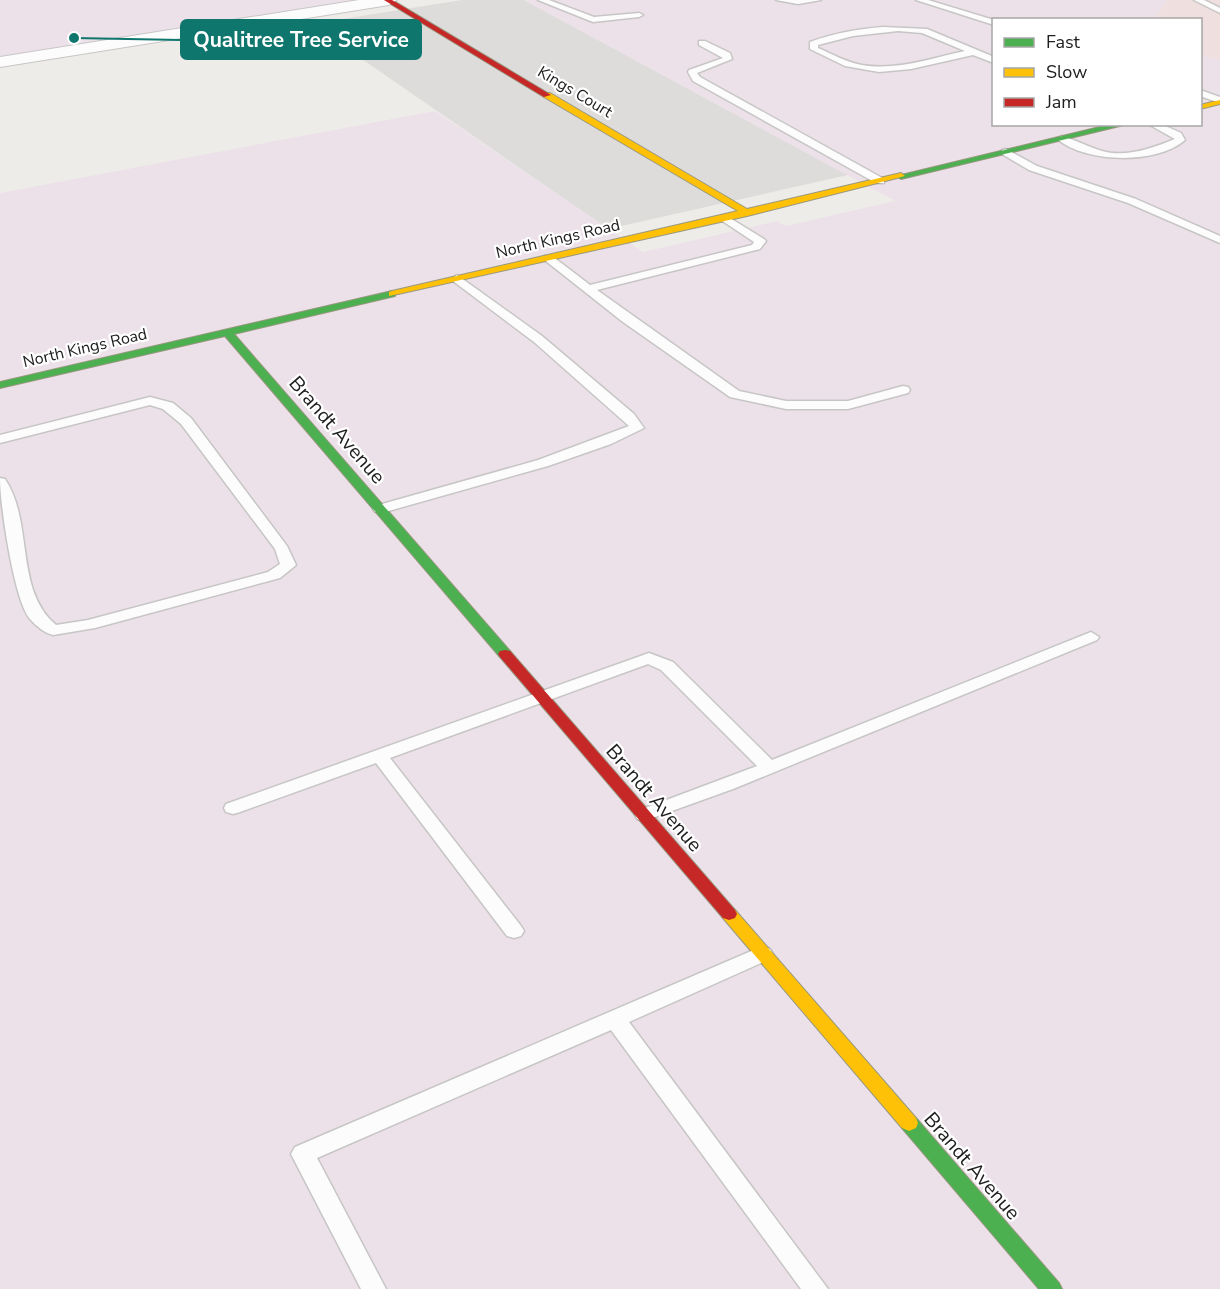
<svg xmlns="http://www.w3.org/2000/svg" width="1220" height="1289" font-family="'Nunito Sans',sans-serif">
<rect width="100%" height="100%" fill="#eeece9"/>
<path fill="#dddcda" d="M 462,0 L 524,0 L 848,175 L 608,229 L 311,24 Z"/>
<path fill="#f0dfdf" d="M 1168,0 L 1220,0 L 1220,61 L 1201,55 L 1200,20 L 1153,20 Z"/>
<path fill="#ece1e8" d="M 0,0 L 362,0 L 0,61 Z
M 524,0 L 1168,0 L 1153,19 L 994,20 L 994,124 L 1200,124 L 1201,55 L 1220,61 L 1220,1289 L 0,1289 L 0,193 L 435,111 L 643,252 L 777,221 L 786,226 L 895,201 Z"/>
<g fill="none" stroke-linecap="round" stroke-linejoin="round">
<defs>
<path id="lane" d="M 538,0 L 549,0 L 594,17 L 639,13 L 643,15 L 639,17 L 593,22 Z
M 776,0 L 821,0 L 798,4 Z
M 916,0 L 928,0 L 994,20 L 994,25 Z
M 1194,0 L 1204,0 L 1220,8 L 1220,13 Z
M 883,27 L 927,29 L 994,57 L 994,63 L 973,55 L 911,69 L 879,72 L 845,66 L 810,49 L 810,42 C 834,33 858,29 883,27 ZM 898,31 L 922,33 L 965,51 C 932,58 896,71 862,65 C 846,62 832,54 818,48 L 818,45 L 853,36 Z
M 699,41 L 705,41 L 730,53 L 732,59 L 697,73 L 700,77 L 884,179 L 884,183 L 876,183 L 693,81 L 688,72 L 689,70 L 723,58 L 699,45 Z
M 1200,90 L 1220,97 L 1220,103 L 1200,96 Z
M 1148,124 L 1161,124 L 1181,133 L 1185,140 C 1156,165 1086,163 1057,139 L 1062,136 C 1076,140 1088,147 1102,151 C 1125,158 1153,148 1175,139 Z
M 1006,149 L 1037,166 L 1136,199 L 1220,236 L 1220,243 L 1128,203 L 1029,170 L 1002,154 L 1002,150 Z
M 725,215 L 764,239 L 766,241 L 760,249 L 597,290 L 739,391 L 786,401 L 848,401 L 903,386 L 908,387 L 910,390 L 908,393 L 848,409 L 786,409 L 730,397 L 623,322 L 542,258 L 544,256 L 552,256 L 590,285 L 752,245 L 754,242 L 721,220 L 720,218 Z
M 457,275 L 542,336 L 634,414 L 644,428 L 611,444 L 548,466 L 385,512 L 375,512 L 373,509 L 375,506 L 538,460 L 629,426 L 534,342 L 453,281 L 451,279 Z
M 150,397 L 173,403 L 191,418 L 287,546 L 296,565 L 280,578 L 95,628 L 53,635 C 45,633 36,626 30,619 C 14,601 0,504 0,478 L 5,479 C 34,522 14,590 56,625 L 88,620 L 268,572 L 280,564 L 275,549 L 181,424 L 163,409 L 150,405 L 0,443 L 0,435 Z
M 1091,632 L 1099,637 L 1097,640 L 733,789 L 644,821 L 637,819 L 635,815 L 637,811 L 757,766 L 661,670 L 648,664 L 390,758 L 521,926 L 524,931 L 521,936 L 514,938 L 507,936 L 376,763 L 240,812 L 233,814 L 226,812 L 224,808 L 226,804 L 649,653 L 673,662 L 772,760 Z
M 763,946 L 770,949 L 773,954 L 770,959 L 629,1022 L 828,1289 L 801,1289 L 611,1030 L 317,1158 L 386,1289 L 361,1289 L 291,1154 L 295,1147 Z"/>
<path id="street" d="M 359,0 L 397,0 L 389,5 L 0,67 L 0,57 Z"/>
<path id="fast" d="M 1112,124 L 1128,124 L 901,179 L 897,176 Z
M 392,291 L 395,292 L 395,296 L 234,334 L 510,651 L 512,654 L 510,657 L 500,657 L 225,336 L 0,388 L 0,382 Z
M 909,1115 L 916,1118 L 1059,1283 L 1062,1289 L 1039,1289 L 902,1128 L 900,1123 L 902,1118 Z"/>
<path id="slow" d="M 544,93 L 550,93 L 747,209 L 901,173 L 905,176 L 747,216 L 389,296 L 389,292 L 392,291 L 738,211 L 544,97 Z
M 1220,100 L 1220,104 L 1200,109 L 1200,105 Z
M 729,908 L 735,910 L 916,1118 L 918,1123 L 916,1128 L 909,1131 L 902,1128 L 723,918 L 721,914 L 723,910 Z"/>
<path id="jam" d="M 384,0 L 392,0 L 551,95 L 544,97 Z
M 505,650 L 510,651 L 735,910 L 737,914 L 735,918 L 729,920 L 723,918 L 500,657 L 498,654 L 500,651 Z"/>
</defs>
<use href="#lane" stroke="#c7c6c5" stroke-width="3"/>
<use href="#street" stroke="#c7c6c5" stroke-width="2"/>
<use href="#fast" stroke="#989880" stroke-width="2"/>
<use href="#slow" stroke="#989880" stroke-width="2"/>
<use href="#jam" stroke="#989880" stroke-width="2"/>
<use href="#lane" fill="#fcfcfc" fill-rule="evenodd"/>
<use href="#street" fill="#fcfcfc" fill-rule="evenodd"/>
<use href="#fast" fill="#4caf50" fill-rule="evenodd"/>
<use href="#slow" fill="#ffc107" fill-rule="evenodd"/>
<use href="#jam" fill="#c62828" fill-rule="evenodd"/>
</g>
<g text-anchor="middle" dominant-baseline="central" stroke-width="4.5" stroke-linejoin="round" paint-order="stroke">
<g font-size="16" fill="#202020" stroke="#fff">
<text transform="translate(575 92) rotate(31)">Kings Court</text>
<text transform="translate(558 239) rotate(-13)">North Kings Road</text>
<text transform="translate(85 348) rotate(-13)">North Kings Road</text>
</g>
<g font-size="20" fill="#202020" stroke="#fff">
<text transform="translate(337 430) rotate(49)">Brandt Avenue</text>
<text transform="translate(654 798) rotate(49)">Brandt Avenue</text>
<text transform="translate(972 1166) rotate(49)">Brandt Avenue</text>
</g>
</g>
<path fill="none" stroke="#0f766e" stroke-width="2" d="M74 38L181 40"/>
<circle fill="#0f766e" stroke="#fff" stroke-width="2" cx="74" cy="38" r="6"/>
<rect fill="#0f766e" stroke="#0f766e" stroke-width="2" x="181" y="20" width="240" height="39" rx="6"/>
<g font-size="21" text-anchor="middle" font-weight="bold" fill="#fff">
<text x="301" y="47">Qualitree Tree Service</text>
</g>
<rect x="992" y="18" width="210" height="108" fill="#ffffff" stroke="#a6a6a6" stroke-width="1.5"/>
<rect x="1004" y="38" width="30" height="9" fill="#4caf50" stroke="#a6a6a6" stroke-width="1.5"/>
<text x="1046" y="48" font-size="18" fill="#202020">Fast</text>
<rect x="1004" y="68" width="30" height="9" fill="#ffc107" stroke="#a6a6a6" stroke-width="1.5"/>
<text x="1046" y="78" font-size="18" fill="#202020">Slow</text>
<rect x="1004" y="98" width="30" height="9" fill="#c62828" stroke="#a6a6a6" stroke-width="1.5"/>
<text x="1046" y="108" font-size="18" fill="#202020">Jam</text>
</svg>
